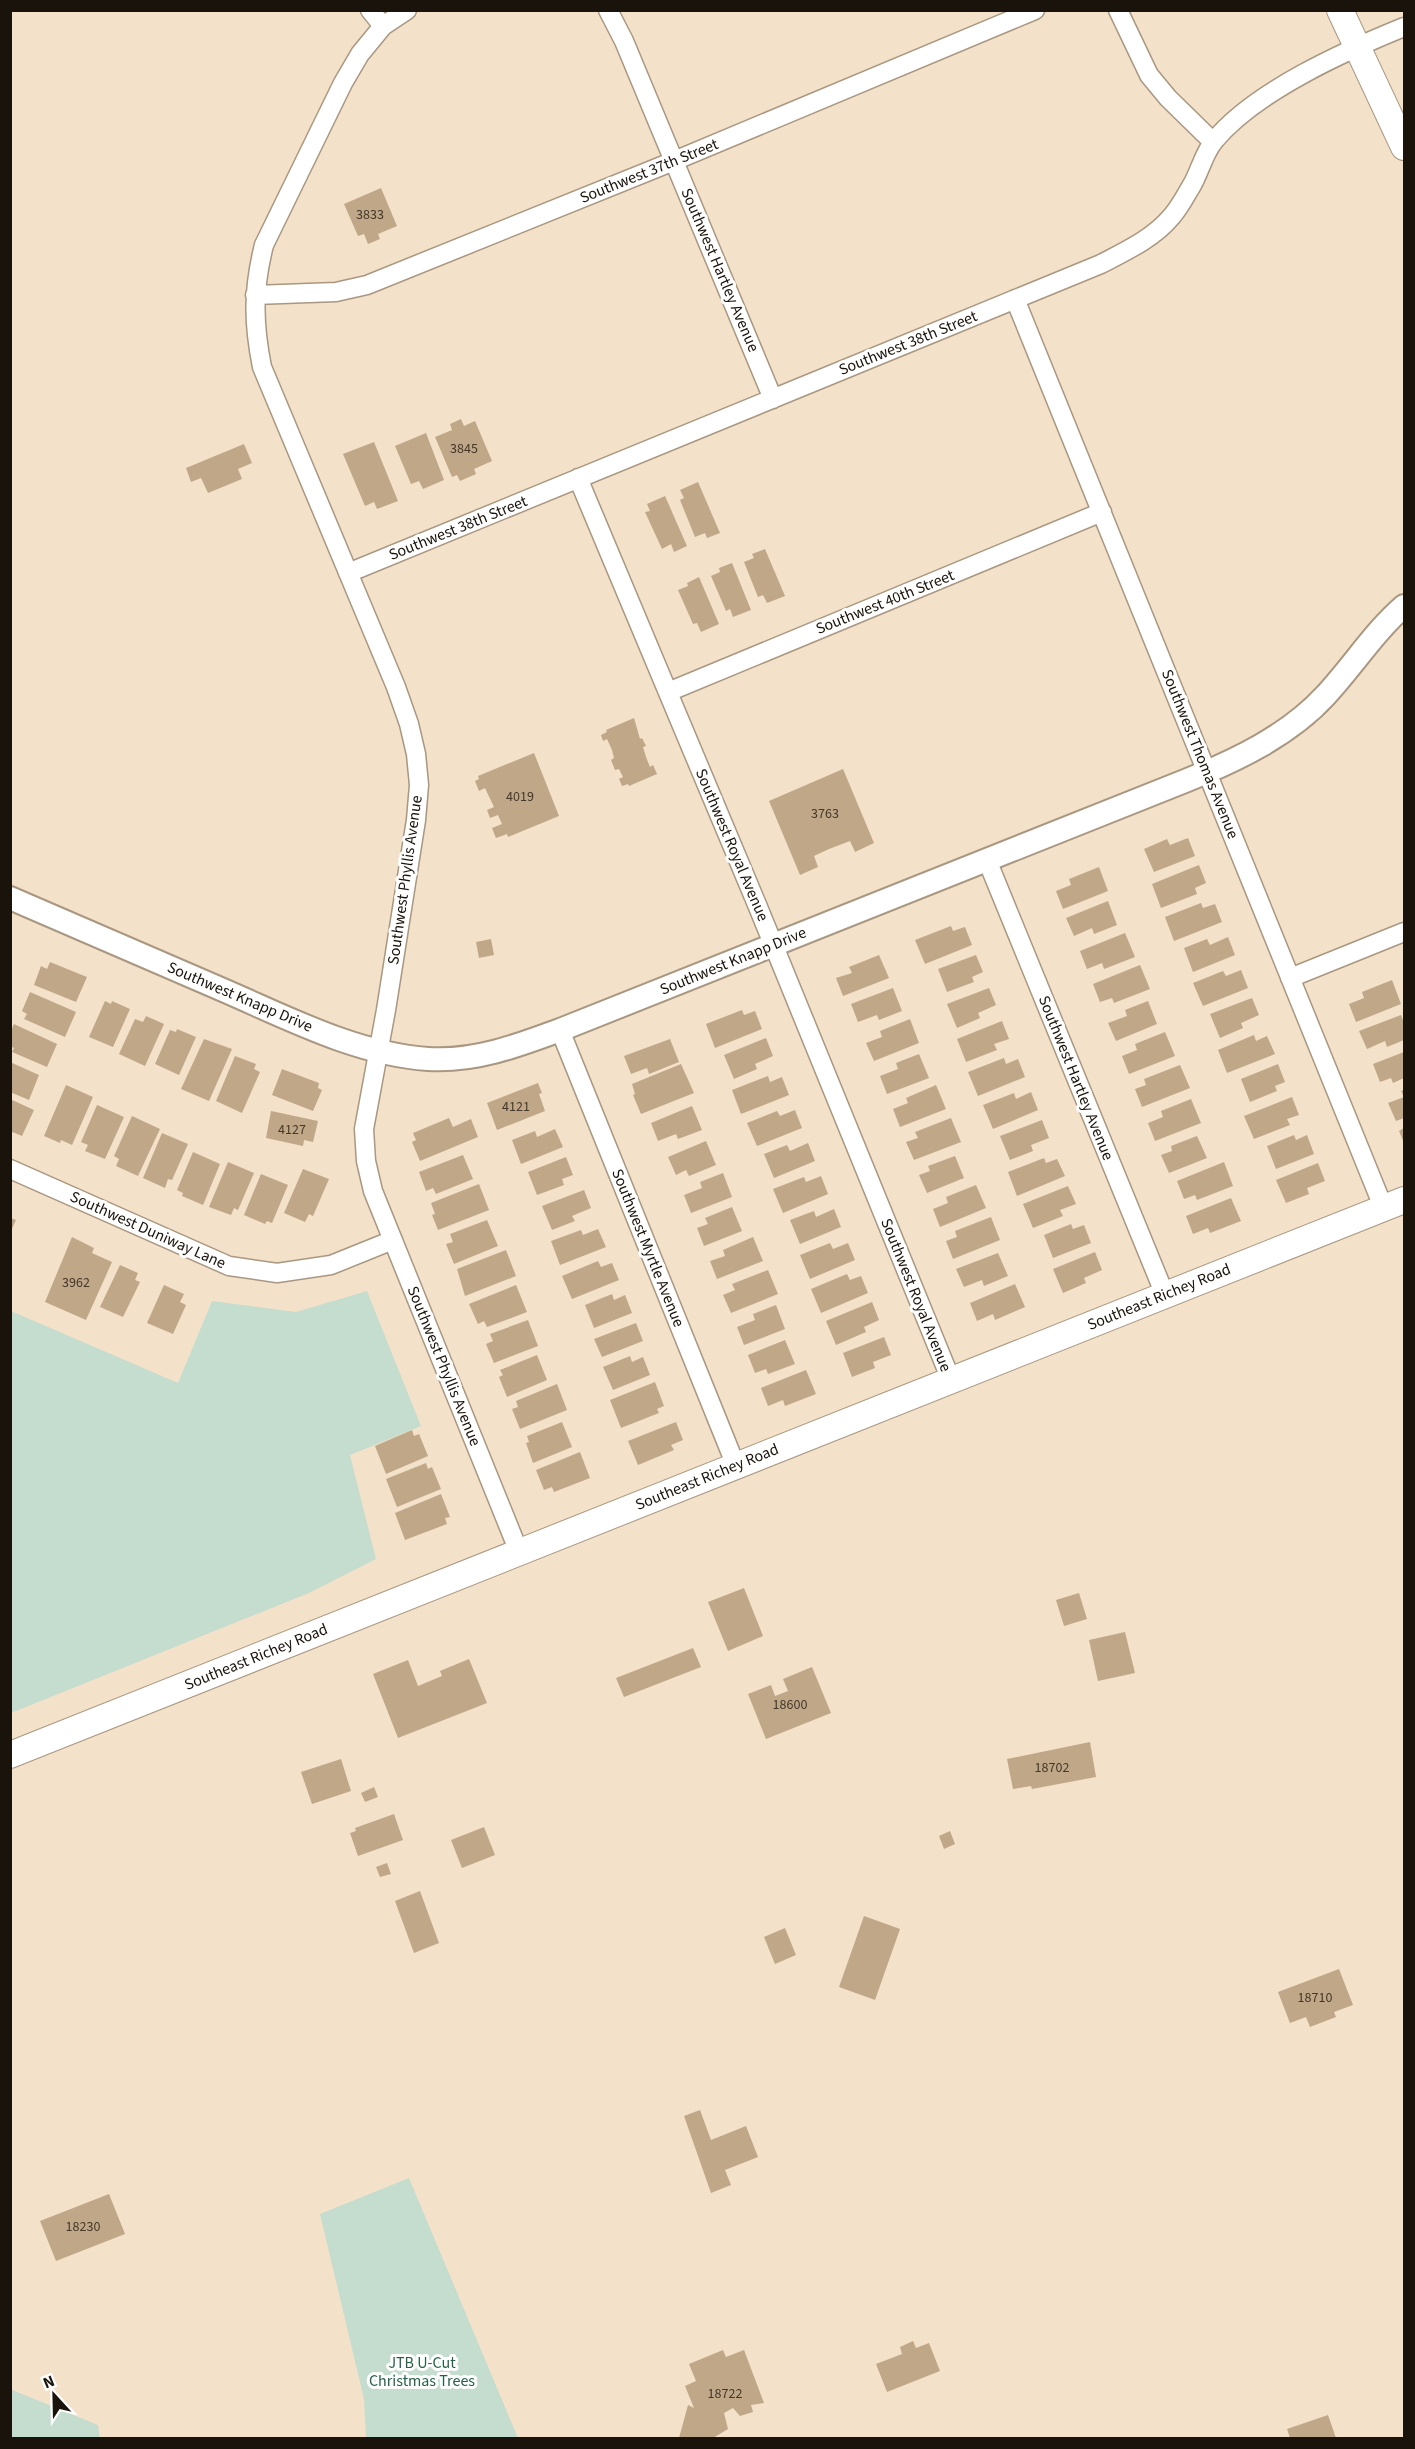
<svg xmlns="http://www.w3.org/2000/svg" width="1415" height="2449" font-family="'Source Sans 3',sans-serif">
<rect width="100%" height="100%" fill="#f4e1c9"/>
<path fill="#c5ddce" d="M 367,1291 L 421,1426 L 350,1455 L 376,1559 L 309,1593 L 11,1713 L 11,1311 L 178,1383 L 212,1301 L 296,1312 Z
M 409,2178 L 518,2438 L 366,2438 L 364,2399 L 320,2214 Z
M 10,2389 L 98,2425 L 100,2438 L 11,2438 Z"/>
<path fill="#bfa788" d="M 381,188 L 397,226 L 378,234 L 380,239 L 368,244 L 364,234 L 358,236 L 344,204 Z
M 461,419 L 464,426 L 475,421 L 492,461 L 474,469 L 476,474 L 460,481 L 457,475 L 452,477 L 435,437 L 452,430 L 450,424 Z
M 426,433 L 444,480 L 423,489 L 419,481 L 411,484 L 395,446 Z
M 374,442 L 398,501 L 377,509 L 374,502 L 365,506 L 343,454 Z
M 244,444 L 252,463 L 238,469 L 242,479 L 208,493 L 201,478 L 191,482 L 186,468 Z
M 698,482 L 720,533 L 707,538 L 705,533 L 695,537 L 680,500 L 684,498 L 680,490 Z
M 665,496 L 687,546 L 674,552 L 671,544 L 662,549 L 645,512 L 650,511 L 647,504 Z
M 765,549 L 785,596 L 767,603 L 763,595 L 758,597 L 744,562 L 754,558 L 752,554 Z
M 732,563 L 751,610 L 733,617 L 730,609 L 726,611 L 711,576 L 720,572 L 719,568 Z
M 699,577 L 719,624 L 701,632 L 697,623 L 693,624 L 678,590 L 688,586 L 687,583 Z
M 634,718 L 640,739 L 642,738 L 646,746 L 643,747 L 646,757 L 650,767 L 653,765 L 657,774 L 629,786 L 628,784 L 622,786 L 619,779 L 623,777 L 619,769 L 615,770 L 611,760 L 614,758 L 612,750 L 607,739 L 603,741 L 601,735 L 607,732 L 606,730 Z
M 534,753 L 559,816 L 508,837 L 507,834 L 496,838 L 492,828 L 502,824 L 498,815 L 490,818 L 487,810 L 494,807 L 485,788 L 479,791 L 475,781 L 479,779 L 478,776 Z
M 843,769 L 874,843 L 855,852 L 850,841 L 829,849 L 814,856 L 818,867 L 800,875 L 769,801 Z
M 1188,838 L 1195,856 L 1154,872 L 1144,849 L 1167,839 L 1170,845 Z
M 1199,865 L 1206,883 L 1195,888 L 1197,894 L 1161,908 L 1152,884 Z
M 1099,867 L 1108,891 L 1063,909 L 1056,891 L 1071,885 L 1069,879 Z
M 1108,901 L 1117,925 L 1094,934 L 1092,928 L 1074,936 L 1066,918 Z
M 1201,903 L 1203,908 L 1215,904 L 1222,922 L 1174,941 L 1165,917 Z
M 951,926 L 953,931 L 965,927 L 972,945 L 925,964 L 915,940 Z
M 1125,933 L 1135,957 L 1104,969 L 1102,963 L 1087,969 L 1080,951 Z
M 1228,937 L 1235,955 L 1193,972 L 1184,948 L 1207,939 L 1210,945 Z
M 491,939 L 494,955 L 479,958 L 476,942 Z
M 879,955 L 889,978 L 843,996 L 836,978 L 852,973 L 849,967 Z
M 976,955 L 983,972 L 972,977 L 974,982 L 947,992 L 938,969 Z
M 50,962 L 87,977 L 76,1002 L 34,985 L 41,966 L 47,969 Z
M 1140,965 L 1150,989 L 1114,1003 L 1112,998 L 1100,1002 L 1093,984 Z
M 1241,970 L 1248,988 L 1203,1006 L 1193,983 L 1223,971 L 1226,976 Z
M 1392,980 L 1401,1004 L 1356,1022 L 1349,1004 L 1364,998 L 1362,992 Z
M 893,988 L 902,1011 L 879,1020 L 877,1015 L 858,1022 L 851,1004 Z
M 989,988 L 996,1005 L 978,1013 L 980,1018 L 957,1028 L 947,1004 Z
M 30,992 L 76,1012 L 65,1037 L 24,1019 L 27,1014 L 22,1011 Z
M 1252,998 L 1259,1015 L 1241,1023 L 1243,1028 L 1220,1038 L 1210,1014 Z
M 105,1001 L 111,1004 L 112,1001 L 130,1009 L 113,1047 L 89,1037 Z
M 1148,1001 L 1157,1024 L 1116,1041 L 1108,1023 L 1127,1016 L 1125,1010 Z
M 742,1010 L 744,1015 L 755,1011 L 762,1029 L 715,1048 L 706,1024 Z
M 1401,1015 L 1404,1023 L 1404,1040 L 1387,1047 L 1385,1041 L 1367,1049 L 1359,1031 Z
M 146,1016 L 164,1024 L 145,1066 L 119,1054 L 135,1019 L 143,1022 Z
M 910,1019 L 919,1043 L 874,1061 L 866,1043 L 882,1037 L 880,1031 Z
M 1002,1021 L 1009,1039 L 994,1044 L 997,1050 L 966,1062 L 957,1039 Z
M 14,1024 L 57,1044 L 47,1067 L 12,1052 L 14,1048 L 10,1046 L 10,1033 Z
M 177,1029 L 196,1037 L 179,1075 L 155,1064 L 170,1030 L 176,1032 Z
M 1165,1032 L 1175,1056 L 1129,1074 L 1122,1056 L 1137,1050 L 1135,1044 Z
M 1254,1035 L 1256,1041 L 1267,1036 L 1275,1054 L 1227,1073 L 1218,1050 Z
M 766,1038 L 773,1056 L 755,1064 L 757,1069 L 734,1079 L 724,1055 Z
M 204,1039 L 232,1049 L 209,1101 L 181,1089 Z
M 670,1039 L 679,1062 L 649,1074 L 647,1068 L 631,1074 L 624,1056 Z
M 1404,1052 L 1404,1078 L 1393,1083 L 1391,1078 L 1380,1082 L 1373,1064 Z
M 919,1054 L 929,1078 L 887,1094 L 880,1076 L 898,1069 L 896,1063 Z
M 235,1056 L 256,1064 L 254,1069 L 260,1072 L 242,1113 L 216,1101 Z
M 1004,1058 L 1006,1064 L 1018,1059 L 1025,1077 L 978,1096 L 968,1072 Z
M 10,1062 L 39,1075 L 29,1100 L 10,1092 Z
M 681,1064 L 694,1093 L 641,1114 L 633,1095 L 635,1094 L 632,1084 Z
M 1278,1064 L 1285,1082 L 1275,1086 L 1277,1091 L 1250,1102 L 1241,1079 Z
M 1180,1065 L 1190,1088 L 1142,1107 L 1135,1089 L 1146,1085 L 1144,1079 Z
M 282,1069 L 319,1083 L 318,1088 L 322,1090 L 313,1111 L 272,1095 Z
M 768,1076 L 770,1082 L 782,1077 L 789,1095 L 741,1114 L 732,1090 Z
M 538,1083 L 542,1093 L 539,1094 L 545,1111 L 497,1130 L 487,1103 Z
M 66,1085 L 93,1097 L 72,1145 L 61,1140 L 60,1143 L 44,1136 Z
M 936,1085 L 946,1109 L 900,1127 L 893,1109 L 908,1103 L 906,1098 Z
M 1404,1090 L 1404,1118 L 1396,1121 L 1388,1103 L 1404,1097 L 1401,1091 Z
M 1031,1092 L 1038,1110 L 993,1129 L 983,1105 L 1014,1093 L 1016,1099 Z
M 1292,1097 L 1299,1115 L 1287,1119 L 1290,1125 L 1254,1139 L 1244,1116 Z
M 10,1099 L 34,1110 L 22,1136 L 10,1131 Z
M 1191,1099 L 1201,1123 L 1155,1141 L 1148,1123 L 1163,1117 L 1161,1111 Z
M 97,1105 L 124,1117 L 105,1159 L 85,1151 L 88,1145 L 81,1142 Z
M 692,1106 L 702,1130 L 678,1139 L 676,1134 L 658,1141 L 651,1123 Z
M 795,1110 L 802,1128 L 757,1146 L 747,1123 L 777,1111 L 780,1116 Z
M 271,1111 L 318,1121 L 313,1142 L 304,1140 L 303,1146 L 266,1138 Z
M 132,1116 L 160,1129 L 138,1176 L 116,1166 L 119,1159 L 114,1156 Z
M 449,1118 L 453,1127 L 471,1119 L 478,1137 L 420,1161 L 412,1142 L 416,1140 L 413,1133 Z
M 951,1118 L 961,1142 L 914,1160 L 906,1142 L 918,1138 L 915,1132 Z
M 1042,1120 L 1049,1138 L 1031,1145 L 1033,1151 L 1010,1160 L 1000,1136 Z
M 1404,1128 L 1404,1143 L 1399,1131 Z
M 555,1129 L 563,1147 L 521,1164 L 512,1140 L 535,1131 L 537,1137 Z
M 162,1133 L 188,1144 L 172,1180 L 168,1179 L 165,1188 L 143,1178 Z
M 1294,1135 L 1296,1140 L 1307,1135 L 1314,1154 L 1276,1169 L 1267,1146 Z
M 1197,1136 L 1207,1158 L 1169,1173 L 1161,1155 L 1172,1151 L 1171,1146 Z
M 706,1141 L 716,1165 L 689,1176 L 686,1170 L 676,1175 L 668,1157 Z
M 808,1143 L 815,1161 L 774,1178 L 764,1154 L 787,1145 L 790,1151 Z
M 193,1152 L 220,1164 L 203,1205 L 182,1196 L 183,1193 L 177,1190 Z
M 463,1155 L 473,1179 L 436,1194 L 433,1188 L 426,1191 L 419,1172 Z
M 955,1156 L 964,1178 L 927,1193 L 919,1175 L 930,1171 L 928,1166 Z
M 566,1157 L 573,1175 L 562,1179 L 564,1185 L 537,1195 L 528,1172 Z
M 1044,1158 L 1046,1163 L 1057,1159 L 1065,1176 L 1017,1196 L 1008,1172 Z
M 228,1162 L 254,1173 L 238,1210 L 234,1208 L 231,1215 L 209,1207 Z
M 1224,1162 L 1233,1186 L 1197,1200 L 1195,1195 L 1184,1199 L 1177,1181 Z
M 1318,1163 L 1325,1181 L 1307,1188 L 1309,1194 L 1286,1203 L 1276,1180 Z
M 303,1169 L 329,1179 L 313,1216 L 309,1214 L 305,1222 L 284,1213 Z
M 723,1173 L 732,1197 L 691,1213 L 684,1195 L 702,1188 L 700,1182 Z
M 261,1174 L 288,1185 L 272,1223 L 267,1221 L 265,1224 L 244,1215 Z
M 821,1176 L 828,1194 L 783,1213 L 773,1189 L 804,1177 L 806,1182 Z
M 479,1184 L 489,1210 L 438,1230 L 432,1215 L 435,1214 L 431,1203 Z
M 976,1185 L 986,1208 L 940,1227 L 933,1209 L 948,1203 L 946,1197 Z
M 1068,1186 L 1076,1204 L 1060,1210 L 1063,1216 L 1033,1228 L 1023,1204 Z
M 584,1190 L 591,1208 L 572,1216 L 575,1221 L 552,1230 L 542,1206 Z
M 1231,1198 L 1241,1221 L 1210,1233 L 1208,1228 L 1193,1234 L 1186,1216 Z
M 732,1207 L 742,1231 L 704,1246 L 697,1228 L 708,1224 L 705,1218 Z
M 834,1209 L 841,1227 L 800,1244 L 790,1220 L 814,1211 L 816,1217 Z
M 991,1217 L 1000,1240 L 953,1259 L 946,1241 L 957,1237 L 955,1231 Z
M 10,1218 L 16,1220 L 10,1233 Z
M 487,1220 L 498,1246 L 454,1264 L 446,1244 L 453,1242 L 450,1234 Z
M 1071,1224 L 1073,1229 L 1084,1225 L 1091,1243 L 1053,1258 L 1044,1235 Z
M 598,1229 L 606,1247 L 560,1265 L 551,1241 L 581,1230 L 583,1235 Z
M 72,1237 L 94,1248 L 92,1253 L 112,1262 L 86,1320 L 45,1302 Z
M 753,1237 L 763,1261 L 717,1279 L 710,1261 L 725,1256 L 723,1250 Z
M 830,1243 L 833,1249 L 848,1243 L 855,1260 L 810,1279 L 800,1255 Z
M 506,1250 L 516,1276 L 465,1296 L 457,1269 Z
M 1095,1252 L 1102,1270 L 1084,1278 L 1086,1283 L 1063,1293 L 1053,1269 Z
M 998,1253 L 1008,1276 L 984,1286 L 982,1280 L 964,1287 L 956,1269 Z
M 598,1261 L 601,1267 L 612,1263 L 619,1280 L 572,1299 L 562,1276 Z
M 120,1265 L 138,1273 L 135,1280 L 140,1282 L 123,1317 L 100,1307 Z
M 768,1270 L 778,1294 L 731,1313 L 723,1295 L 735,1290 L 732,1284 Z
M 847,1274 L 850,1280 L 861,1276 L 868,1293 L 821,1313 L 811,1289 Z
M 1015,1284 L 1025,1307 L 995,1320 L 993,1314 L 977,1321 L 970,1303 Z
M 164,1285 L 184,1294 L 180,1302 L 186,1305 L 173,1334 L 147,1323 Z
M 516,1285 L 527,1312 L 487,1327 L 484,1321 L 478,1324 L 469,1304 Z
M 612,1294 L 614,1300 L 625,1295 L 632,1313 L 594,1328 L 585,1305 Z
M 872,1302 L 879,1320 L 864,1327 L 866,1332 L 836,1345 L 826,1321 Z
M 776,1305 L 785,1329 L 744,1345 L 737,1327 L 755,1320 L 753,1314 Z
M 528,1320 L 538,1346 L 494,1363 L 486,1344 L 493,1341 L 490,1334 Z
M 636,1323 L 643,1341 L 602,1357 L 594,1339 Z
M 884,1337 L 891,1355 L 873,1362 L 875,1368 L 852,1377 L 843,1353 Z
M 785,1340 L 795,1364 L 768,1374 L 766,1369 L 755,1373 L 748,1355 Z
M 537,1355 L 547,1380 L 507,1397 L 499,1377 L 503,1375 L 500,1370 Z
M 630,1356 L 632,1362 L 643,1357 L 650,1375 L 613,1390 L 603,1367 Z
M 806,1370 L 816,1394 L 785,1406 L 783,1400 L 768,1406 L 761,1388 Z
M 655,1382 L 664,1406 L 657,1409 L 659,1413 L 621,1428 L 610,1400 Z
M 557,1384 L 567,1410 L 520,1429 L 512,1409 L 518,1407 L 516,1401 Z
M 562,1422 L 572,1447 L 533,1463 L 526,1443 L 529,1442 L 527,1436 Z
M 676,1422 L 683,1440 L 671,1445 L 674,1450 L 638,1465 L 628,1441 Z
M 412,1430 L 414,1436 L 419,1434 L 428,1456 L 386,1474 L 375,1446 Z
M 580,1452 L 590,1478 L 554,1492 L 552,1487 L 544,1490 L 536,1470 Z
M 426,1463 L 428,1469 L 432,1467 L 441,1489 L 397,1507 L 386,1479 Z
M 441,1494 L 450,1517 L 445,1518 L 447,1524 L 405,1540 L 395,1513 Z
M 744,1588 L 763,1636 L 728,1651 L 708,1602 Z
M 1079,1593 L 1087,1619 L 1064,1626 L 1056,1600 Z
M 1125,1632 L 1135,1673 L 1098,1681 L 1089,1640 Z
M 693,1648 L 701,1667 L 624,1697 L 616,1678 Z
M 469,1659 L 487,1703 L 398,1738 L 373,1674 L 408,1660 L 418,1686 L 442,1676 L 440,1671 Z
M 812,1667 L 831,1713 L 766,1739 L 748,1694 L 771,1685 L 775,1696 L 788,1691 L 783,1679 Z
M 1090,1742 L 1096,1777 L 1032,1789 L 1031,1786 L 1013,1789 L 1007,1759 Z
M 341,1759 L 351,1791 L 312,1804 L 301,1772 Z
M 374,1787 L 378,1797 L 365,1802 L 361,1793 Z
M 394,1814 L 403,1840 L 358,1856 L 350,1833 L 356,1831 L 355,1828 Z
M 484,1827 L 495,1855 L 462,1868 L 451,1840 Z
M 950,1831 L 955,1844 L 944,1849 L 939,1836 Z
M 387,1863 L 391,1874 L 380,1877 L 376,1867 Z
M 420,1891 L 439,1943 L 414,1953 L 395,1901 Z
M 864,1916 L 900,1929 L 875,2000 L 839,1987 Z
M 785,1928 L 796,1955 L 775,1964 L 764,1937 Z
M 1339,1969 L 1353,2005 L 1334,2012 L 1336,2017 L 1310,2027 L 1306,2017 L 1290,2023 L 1278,1992 Z
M 700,2110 L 711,2140 L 746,2126 L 758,2157 L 725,2170 L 731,2185 L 711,2193 L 684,2116 Z
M 109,2194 L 125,2234 L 56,2261 L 40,2221 Z
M 913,2341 L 916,2348 L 929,2343 L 940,2371 L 887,2392 L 876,2364 L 902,2354 L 900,2347 Z
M 723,2350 L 726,2357 L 744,2350 L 764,2403 L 751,2405 L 753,2412 L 740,2416 L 733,2408 L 724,2413 L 728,2429 L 713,2438 L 679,2438 L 688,2405 L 694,2408 L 685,2386 L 696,2381 L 689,2364 Z
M 1328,2415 L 1336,2438 L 1290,2438 L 1287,2429 Z"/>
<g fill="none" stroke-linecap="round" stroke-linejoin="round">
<defs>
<path id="minor" d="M 370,10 L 383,26
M 407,10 L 383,26 L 360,54 L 343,83 L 264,245 C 253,289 253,322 262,367 L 396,687 L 409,724 L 416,754 L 419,785 L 416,820 L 386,1010 L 364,1129 L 366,1161 L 373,1191 L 519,1552
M 608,10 L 624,41 L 773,399
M 1118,10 L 1149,75 L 1168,98 L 1213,142
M 255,295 L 336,292 L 367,285 L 674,161 L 1035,10
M 1015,299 L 1384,1209
M 578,478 L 758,907 L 951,1380
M 348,573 L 1101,264 C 1126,251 1154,238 1172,216 C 1180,207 1186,195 1192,185 C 1200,171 1204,153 1214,141 C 1255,91 1345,51 1404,27
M 668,692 L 1102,512
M 987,860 L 1165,1295
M 1290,978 L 1404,932
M 560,1030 L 736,1466
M 10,1169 L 229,1266 L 277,1273 L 331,1265 L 393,1240"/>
<path id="tertiary" d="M 10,898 C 81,929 152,959 223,990 C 288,1018 356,1054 428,1059 C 474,1062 517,1046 560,1030 L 1185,781 C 1235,761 1288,736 1325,696 C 1353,666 1374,632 1404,606"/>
<path id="secondary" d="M 1340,10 L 1404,147
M 10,1755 L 1404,1200"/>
</defs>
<use href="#minor" stroke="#a99781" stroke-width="21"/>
<use href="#tertiary" stroke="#a99781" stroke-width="26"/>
<use href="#secondary" stroke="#a99781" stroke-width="28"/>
<use href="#minor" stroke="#fff" stroke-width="18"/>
<use href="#tertiary" stroke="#fff" stroke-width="22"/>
<use href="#secondary" stroke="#fff" stroke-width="26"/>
</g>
<g text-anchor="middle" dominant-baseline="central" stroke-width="6" stroke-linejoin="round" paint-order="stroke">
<g font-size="14" fill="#43382a">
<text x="370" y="215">3833</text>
<text x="464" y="449">3845</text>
<text x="520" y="797">4019</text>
<text x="825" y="814">3763</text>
<text x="516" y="1107">4121</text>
<text x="292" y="1130">4127</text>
<text x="76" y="1283">3962</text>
<text x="790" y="1705">18600</text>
<text x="1052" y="1768">18702</text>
<text x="1315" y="1998">18710</text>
<text x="83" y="2227">18230</text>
<text x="725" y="2394">18722</text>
</g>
<g font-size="16" fill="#1a130b" stroke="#fff">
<text transform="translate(649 171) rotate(-22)">Southwest 37th Street</text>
<text transform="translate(720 270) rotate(67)">Southwest Hartley Avenue</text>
<text transform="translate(908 343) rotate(-22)">Southwest 38th Street</text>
<text transform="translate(458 528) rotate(-22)">Southwest 38th Street</text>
<text transform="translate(885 602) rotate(-22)">Southwest 40th Street</text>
<text transform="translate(1200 754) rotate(68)">Southwest Thomas Avenue</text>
<text transform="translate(732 845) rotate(67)">Southwest Royal Avenue</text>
<text transform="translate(405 880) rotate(-82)">Southwest Phyllis Avenue</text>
<text transform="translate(733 961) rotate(-22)">Southwest Knapp Drive</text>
<text transform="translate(240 997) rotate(23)">Southwest Knapp Drive</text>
<text transform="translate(1076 1078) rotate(68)">Southwest Hartley Avenue</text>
<text transform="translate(148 1230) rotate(24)">Southwest Duniway Lane</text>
<text transform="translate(648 1248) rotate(68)">Southwest Myrtle Avenue</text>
<text transform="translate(916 1295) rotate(68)">Southwest Royal Avenue</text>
<text transform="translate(1159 1297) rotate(-22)">Southeast Richey Road</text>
<text transform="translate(444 1366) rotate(68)">Southwest Phyllis Avenue</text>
<text transform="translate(707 1477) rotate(-22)">Southeast Richey Road</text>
<text transform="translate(256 1657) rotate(-22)">Southeast Richey Road</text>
</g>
<g font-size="16" fill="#256244" stroke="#fff">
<text x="422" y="2363">JTB U-Cut<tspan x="422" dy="18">Christmas Trees</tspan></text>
</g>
</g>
<rect width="1415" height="2449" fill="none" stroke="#1a130b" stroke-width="24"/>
<g transform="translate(54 2395) rotate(338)" stroke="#ffffff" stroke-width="4.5" paint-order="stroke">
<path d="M0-4.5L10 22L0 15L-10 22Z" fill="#1a130b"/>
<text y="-9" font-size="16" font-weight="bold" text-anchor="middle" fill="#1a130b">N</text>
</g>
</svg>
